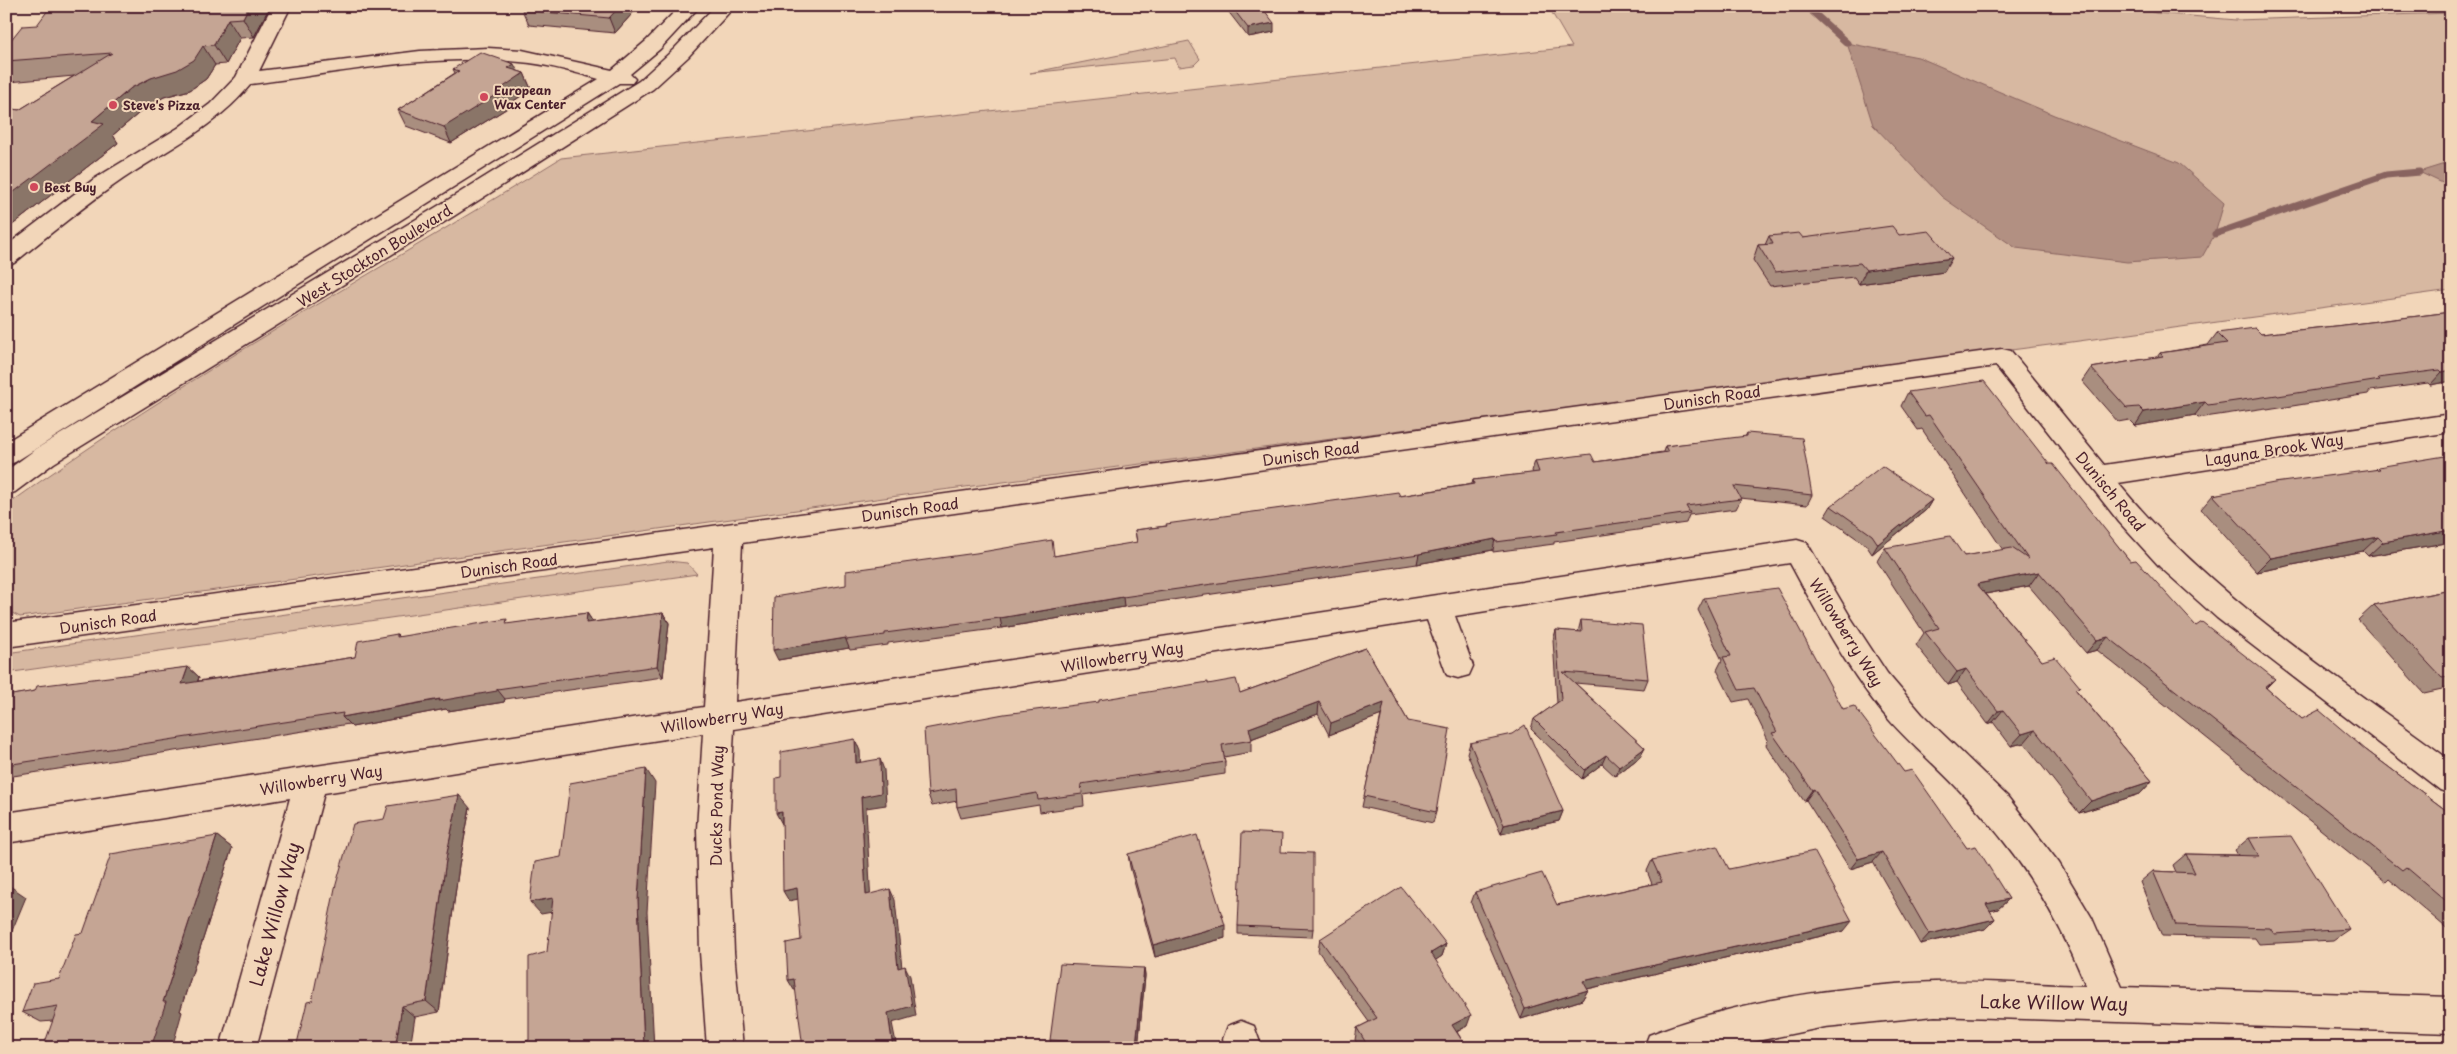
<svg xmlns="http://www.w3.org/2000/svg" width="2457" height="1054" font-family="'Playpen Sans',sans-serif">
<rect width="100%" height="100%" fill="#f2d6b9"/>
<filter id="ink" filterUnits="userSpaceOnUse"><feTurbulence type="fractalNoise" baseFrequency=".02" numOctaves="2"/><feDisplacementMap in="SourceGraphic" scale="10" xChannelSelector="R" yChannelSelector="G"/><feConvolveMatrix kernelMatrix="1 2 1 2 8 2 1 2 1" color-interpolation-filters="sRGB"/></filter>
<g filter="url(#ink)">
<path fill="#d7b8a1" stroke="#906c66" d="M 1548,6 L 2131,6 L 2156,13 L 2236,20 L 2451,13 L 2451,290 L 2057,344 L 927,492 L 20,617 L 6,610 L 6,506 C 183,377 376,273 561,158 L 1572,47 Z
M 1189,41 L 1200,59 L 1194,65 L 1179,67 L 1175,58 L 1030,73 Z
M 668,561 L 687,563 L 697,574 L 6,673 L 6,653 Z"/>
<path fill="#b29082" stroke="#88635f" d="M 1847,43 L 1918,57 L 2054,115 L 2179,163 L 2224,203 L 2215,234 L 2202,257 L 2127,262 L 2016,248 L 1942,197 L 1873,125 Z
M 2451,162 L 2451,187 L 2419,172 Z"/>
<g fill="none" stroke-linecap="round" stroke-linejoin="round">
<path stroke="#88635f" stroke-width="7" d="M 1806,6 L 1847,43
M 2215,234 L 2386,175 L 2419,172"/>
<defs>
<path id="minor" d="M 272,6 L 291,6 L 259,71 L 420,51 L 488,48 L 522,50 L 612,70 L 646,41 L 680,6 L 700,6 L 660,49 L 630,74 L 635,79 L 632,83 L 619,83 L 15,462 L 6,465 L 6,442 L 599,79 C 573,72 547,64 520,62 C 431,53 339,73 251,84 C 216,127 168,149 123,179 C 85,205 50,234 14,263 L 6,265 L 6,246 L 94,179 L 178,128 L 210,104 L 236,77 Z
M 715,6 L 735,6 L 688,57 L 653,89 L 454,216 L 54,463 L 15,492 L 6,495 L 6,471 L 36,449 L 438,206 L 639,81 L 674,49 Z
M 2002,349 L 2011,351 L 2104,465 L 2451,414 L 2451,432 L 2118,483 C 2210,595 2335,675 2451,761 L 2451,794 L 2440,790 L 2217,618 L 2160,567 L 2119,522 L 1996,366 L 742,543 L 735,702 L 1797,540 L 1807,543 L 1851,618 L 1887,673 L 1922,714 L 2007,796 L 2059,863 L 2092,918 L 2122,987 L 2451,997 L 2451,1033 L 1935,1016 L 1825,1027 L 1724,1048 L 1644,1048 L 1649,1035 C 1733,1001 1845,985 1935,982 C 1985,980 2036,985 2086,986 C 2055,909 2017,850 1959,790 C 1933,762 1903,738 1879,708 C 1844,664 1817,613 1790,563 L 1455,616 L 1473,666 L 1469,675 L 1458,678 L 1447,675 L 1427,620 L 734,729 L 729,829 L 734,952 L 743,1048 L 707,1048 L 700,952 L 697,829 L 703,733 L 324,793 L 256,1048 L 220,1048 L 290,798 L 6,843 L 6,813 L 704,707 L 714,547 L 6,647 L 6,623 Z
M 1241,1021 L 1254,1026 L 1262,1048 L 1226,1048 L 1223,1039 L 1228,1026 Z"/>
</defs>
<use href="#minor" stroke="#4a1f2b" stroke-width="3"/>
<use href="#minor" fill="#f2d6b9" fill-rule="evenodd"/>
</g>
<path fill="#a98e7f" stroke="#4a1f2b" d="M 270,6 L 254,37 L 240,38 L 226,64 L 215,65 L 206,79 L 190,90 L 164,97 L 145,108 L 113,135 L 118,143 L 6,230 L 6,108 L 19,110 L 74,76 L 9,82 L 6,79 L 6,61 L 37,25 Z
M 526,6 L 639,6 L 615,33 L 529,25 L 522,10 Z
M 1224,6 L 1261,6 L 1274,32 L 1248,37 Z
M 453,69 L 518,71 L 524,73 L 531,89 L 508,105 L 509,107 L 451,143 L 406,126 L 398,110 L 455,73 Z
M 1899,235 L 1944,272 L 1859,284 L 1854,277 L 1770,286 L 1753,260 L 1758,245 L 1765,245 L 1769,236 L 1803,238 Z
M 2451,312 L 2451,381 L 2430,385 L 2428,383 L 2370,391 L 2368,394 L 2267,410 L 2266,408 L 2198,418 L 2195,415 L 2135,426 L 2129,420 L 2118,422 L 2082,381 L 2091,368 L 2157,357 L 2160,353 L 2208,345 L 2217,333 L 2261,334 L 2353,324 Z
M 1908,392 L 2049,464 L 2130,561 L 2196,626 L 2275,679 L 2266,688 L 2302,719 L 2366,750 L 2451,814 L 2451,932 L 2389,879 L 2386,882 L 2097,650 L 2086,653 L 2029,586 L 1986,594 L 2042,661 L 2077,691 L 2152,781 L 2140,794 L 2079,813 L 2024,743 L 2011,746 L 1993,722 L 1988,724 L 1957,682 L 1948,685 L 1916,645 L 1924,633 L 1877,561 L 1885,548 L 1964,556 L 2003,550 L 1922,429 L 1918,430 L 1901,406 Z
M 1747,433 L 1812,495 L 1807,505 L 1740,498 L 1741,499 L 1736,509 L 1689,515 L 1686,523 L 1554,542 L 1554,544 L 1493,552 L 1493,550 L 1417,564 L 1124,607 L 1002,628 L 888,643 L 888,645 L 850,650 L 849,648 L 778,660 L 1054,556 L 1137,543 L 1135,530 L 1400,496 L 1472,484 L 1473,480 L 1533,473 L 1532,471 L 1535,461 L 1595,462 L 1663,452 L 1665,446 L 1745,437 Z
M 2378,467 L 2451,542 L 2368,556 L 2363,551 L 2257,572 L 2201,509 L 2213,495 L 2375,470 Z
M 1932,500 L 1926,510 L 1872,554 L 1866,545 L 1825,516 L 1831,506 Z
M 2450,587 L 2451,587 L 2451,687 L 2424,693 L 2358,620 L 2374,605 L 2445,591 Z
M 1704,598 L 1843,709 L 1904,772 L 2009,899 L 1998,909 L 1990,911 L 1995,919 L 1985,929 L 1920,944 L 1873,862 L 1850,869 L 1806,800 L 1804,801 L 1766,745 L 1768,740 L 1748,699 L 1733,702 L 1717,670 L 1722,660 L 1698,610 Z
M 587,613 L 593,622 L 663,613 L 669,623 L 663,677 L 505,699 L 504,702 L 448,711 L 446,709 L 352,727 L 349,724 L 13,776 L 6,770 L 6,696 L 188,667 L 199,677 L 198,681 L 355,657 L 397,634 L 400,637 L 510,624 Z
M 1581,620 L 1648,679 L 1644,689 L 1575,683 L 1645,748 L 1640,757 L 1615,776 L 1602,764 L 1582,779 L 1531,729 L 1534,719 L 1557,703 L 1553,640 L 1556,630 L 1578,632 Z
M 1366,648 L 1408,721 L 1436,812 L 1433,823 L 1362,807 L 1381,715 L 1329,735 L 1318,714 L 1251,739 L 1251,752 L 1224,757 L 1225,762 L 1225,774 L 1083,795 L 1084,806 L 1040,812 L 1039,805 L 961,818 L 957,807 L 957,801 L 932,806 L 928,794 L 1099,702 L 1208,684 L 1240,693 Z
M 1470,743 L 1563,811 L 1559,821 L 1501,834 L 1467,753 Z
M 470,808 L 459,866 L 439,1012 L 415,1017 L 312,1001 Z
M 217,836 L 232,848 L 180,1011 L 182,1012 L 53,1021 L 41,1022 L 22,1012 L 59,979 L 83,933 Z
M 2249,838 L 2349,929 L 2333,940 L 2259,944 L 2255,938 L 2162,936 L 2140,882 L 2153,871 L 2176,872 L 2173,865 L 2186,854 L 2238,855 L 2235,850 Z
M 1281,852 L 1313,929 L 1312,937 L 1238,934 L 1238,926 Z
M 1128,854 L 1225,938 L 1155,957 L 1130,867 Z
M 1652,860 L 1729,869 L 1844,931 L 1587,989 L 1588,990 L 1582,1000 L 1521,1019 L 1471,903 L 1475,892 L 1557,905 L 1652,884 L 1647,871 Z
M 1320,939 L 1446,944 L 1442,956 L 1435,960 L 1467,1026 L 1457,1032 L 1467,1048 L 1360,1048 L 1355,1040 L 1357,1028 L 1369,1022 L 1318,951 Z
M 1144,968 L 1145,976 L 1138,1048 L 1052,1048 L 1050,1040 Z"/>
<path fill="#8a7468" stroke="#4a1f2b" d="M 249,6 L 270,6 L 254,37 L 243,18 Z
M 620,6 L 639,6 L 615,33 L 609,18 Z
M 228,19 L 240,38 L 226,64 L 214,45 Z
M 1274,23 L 1274,32 L 1248,37 L 1248,28 Z
M 203,46 L 215,65 L 206,79 L 190,90 L 164,97 L 145,108 L 113,135 L 118,143 L 6,230 L 6,198 L 92,121 L 131,88 L 151,78 Z
M 514,64 L 520,76 L 524,73 L 531,89 L 508,105 L 509,107 L 451,143 L 444,127 L 499,90 L 508,68 Z
M 1952,258 L 1944,272 L 1859,284 L 1866,270 Z
M 2451,370 L 2451,381 L 2430,385 L 2442,372 Z
M 2205,402 L 2195,415 L 2135,426 L 2144,412 Z
M 1932,500 L 1926,510 L 1872,554 L 1878,544 Z
M 2451,530 L 2451,542 L 2368,556 L 2383,542 Z
M 2378,537 L 2363,551 L 2257,572 L 2271,558 Z
M 1495,539 L 1493,550 L 1417,564 L 1419,554 Z
M 2039,572 L 2029,586 L 1968,597 L 1977,584 Z
M 1123,597 L 1124,607 L 1002,628 L 1000,618 Z
M 587,613 L 594,624 L 586,623 Z
M 663,613 L 669,623 L 663,677 L 657,666 Z
M 2108,637 L 2097,650 L 2086,653 L 2097,640 Z
M 846,638 L 846,640 L 849,648 L 778,660 L 773,650 Z
M 188,667 L 199,677 L 193,694 L 182,684 Z
M 1966,669 L 1957,682 L 1948,685 L 1957,672 Z
M 497,689 L 505,699 L 504,702 L 448,711 L 446,709 L 352,727 L 342,717 Z
M 1319,702 L 1318,714 L 1248,740 L 1249,728 Z
M 1384,703 L 1382,715 L 1329,735 L 1331,723 Z
M 2003,710 L 1993,722 L 1988,724 L 1998,711 Z
M 2035,730 L 2024,743 L 2011,746 L 2022,734 Z
M 855,739 L 860,751 L 861,775 L 856,763 Z
M 1645,748 L 1640,757 L 1615,776 L 1619,767 Z
M 1606,755 L 1602,764 L 1582,779 L 1585,770 Z
M 880,759 L 884,770 L 886,805 L 866,808 L 871,905 L 866,895 L 861,797 Z
M 646,769 L 655,783 L 647,912 L 654,1048 L 644,1048 L 638,900 Z
M 2152,781 L 2140,794 L 2079,813 L 2091,801 Z
M 1814,789 L 1806,800 L 1804,801 L 1812,790 Z
M 459,795 L 470,808 L 459,866 L 439,1012 L 426,1001 L 447,853 Z
M 1563,811 L 1559,821 L 1501,834 L 1504,825 Z
M 782,812 L 782,824 L 776,813 Z
M 217,836 L 232,848 L 180,1011 L 182,1012 L 172,1048 L 151,1048 L 163,1002 Z
M 1882,852 L 1873,862 L 1850,869 L 1858,859 Z
M 6,872 L 11,875 L 6,885 Z
M 7,884 L 26,897 L 9,938 L 6,936 Z
M 797,888 L 803,898 L 789,901 L 783,891 Z
M 890,889 L 895,900 L 903,978 L 898,968 Z
M 553,898 L 564,910 L 541,914 L 530,902 Z
M 2009,899 L 1998,909 L 1976,914 L 1986,904 Z
M 1995,919 L 1985,929 L 1920,944 L 1929,934 Z
M 1852,921 L 1844,931 L 1578,991 L 1583,981 Z
M 1225,925 L 1225,938 L 1155,957 L 1153,945 Z
M 1446,944 L 1442,956 L 1427,966 L 1431,953 Z
M 905,966 L 910,976 L 916,1016 L 892,1023 L 897,1048 L 893,1048 L 888,1013 Z
M 1144,968 L 1145,976 L 1138,1048 L 1136,1048 Z
M 794,979 L 800,989 L 794,990 L 788,980 Z
M 1588,990 L 1582,1000 L 1521,1019 L 1525,1009 Z
M 402,1006 L 415,1017 L 410,1048 L 395,1048 Z
M 1471,1015 L 1467,1026 L 1448,1036 L 1452,1025 Z"/>
<path fill="#c5a594" stroke="#4a1f2b" d="M 51,6 L 249,6 L 243,18 L 228,19 L 214,45 L 203,46 L 194,60 L 177,70 L 151,78 L 131,88 L 92,121 L 104,124 L 6,198 L 6,108 L 19,110 L 112,53 L 6,61 L 6,46 L 22,26 L 37,25 Z
M 526,6 L 620,6 L 609,18 L 522,10 Z
M 1231,6 L 1261,6 L 1274,23 L 1248,28 Z
M 480,52 L 514,64 L 508,68 L 524,73 L 499,90 L 502,91 L 444,127 L 398,110 L 459,71 L 453,69 Z
M 1892,226 L 1899,235 L 1929,231 L 1952,258 L 1866,270 L 1860,263 L 1775,272 L 1758,245 L 1773,244 L 1769,236 L 1799,233 L 1803,238 Z
M 2451,312 L 2451,370 L 2442,372 L 2440,370 L 2378,378 L 2380,380 L 2278,396 L 2277,395 L 2208,405 L 2205,402 L 2144,412 L 2139,407 L 2127,408 L 2091,368 L 2163,356 L 2160,353 L 2227,343 L 2217,333 L 2255,328 L 2261,334 L 2353,324 Z
M 1984,381 L 2049,464 L 2053,464 L 2130,561 L 2136,560 L 2196,626 L 2202,622 L 2275,679 L 2265,687 L 2302,719 L 2319,710 L 2366,750 L 2451,814 L 2451,905 L 2406,867 L 2402,870 L 2108,637 L 2097,640 L 2039,572 L 1977,584 L 2042,661 L 2055,657 L 2080,687 L 2075,689 L 2152,781 L 2091,801 L 2035,730 L 2022,734 L 2003,710 L 1998,711 L 1966,669 L 1957,672 L 1925,632 L 1939,628 L 1885,548 L 1950,536 L 1964,556 L 2012,548 L 2028,559 L 1929,415 L 1925,416 L 1908,392 Z
M 1747,433 L 1802,438 L 1812,495 L 1734,486 L 1741,499 L 1686,506 L 1690,513 L 1556,532 L 1557,534 L 1496,542 L 1495,539 L 1419,554 L 1123,597 L 1000,618 L 885,633 L 885,635 L 846,640 L 846,638 L 773,650 L 774,597 L 846,585 L 846,571 L 976,553 L 1052,540 L 1054,556 L 1137,542 L 1135,530 L 1167,526 L 1166,524 L 1398,492 L 1400,496 L 1474,484 L 1473,480 L 1539,472 L 1535,461 L 1591,454 L 1595,462 L 1668,452 L 1665,446 L 1747,436 Z
M 2451,455 L 2451,530 L 2383,542 L 2378,537 L 2271,558 L 2213,495 L 2274,483 L 2380,469 L 2378,467 Z
M 1882,466 L 1932,500 L 1878,544 L 1872,535 L 1831,506 Z
M 1777,588 L 1843,709 L 1854,706 L 1904,772 L 1912,770 L 1967,848 L 1976,846 L 2009,899 L 1986,904 L 1995,919 L 1929,934 L 1882,852 L 1858,859 L 1814,789 L 1812,790 L 1772,733 L 1777,732 L 1754,688 L 1739,690 L 1723,657 L 1731,656 L 1704,598 Z
M 2451,590 L 2451,676 L 2442,678 L 2374,605 Z
M 587,613 L 586,623 L 663,613 L 657,666 L 497,689 L 497,691 L 439,701 L 440,699 L 342,717 L 343,713 L 6,765 L 6,696 L 35,691 L 37,686 L 188,667 L 182,684 L 355,657 L 358,641 L 397,634 L 397,637 L 507,619 L 506,624 Z
M 1581,620 L 1642,625 L 1648,679 L 1563,672 L 1645,748 L 1619,767 L 1606,755 L 1585,770 L 1534,719 L 1561,700 L 1556,630 L 1582,632 Z
M 1366,648 L 1408,721 L 1450,729 L 1436,812 L 1364,796 L 1384,703 L 1331,723 L 1319,702 L 1249,728 L 1252,740 L 1222,745 L 1225,762 L 1081,784 L 1082,794 L 1038,800 L 1037,793 L 957,807 L 956,789 L 928,794 L 924,729 L 1004,714 L 1099,702 L 1099,700 L 1208,682 L 1208,684 L 1236,679 L 1240,693 Z
M 1525,725 L 1563,811 L 1504,825 L 1470,743 L 1512,734 Z
M 855,739 L 856,763 L 880,759 L 881,793 L 861,797 L 866,895 L 890,889 L 898,968 L 905,966 L 912,1006 L 888,1013 L 893,1048 L 803,1048 L 794,979 L 788,980 L 786,943 L 801,940 L 797,888 L 783,891 L 782,812 L 776,813 L 776,778 L 781,777 L 781,752 Z
M 646,769 L 638,900 L 644,1048 L 505,1048 L 505,1047 L 529,1040 L 529,957 L 547,952 L 553,898 L 530,902 L 535,862 L 561,857 L 570,783 Z
M 459,795 L 447,853 L 426,1001 L 402,1006 L 395,1048 L 302,1048 L 303,1046 L 296,1048 L 307,1002 L 312,1001 L 335,888 L 353,824 L 384,819 L 388,806 Z
M 1242,832 L 1282,834 L 1281,852 L 1313,853 L 1313,929 L 1238,926 Z
M 1197,835 L 1225,925 L 1153,945 L 1128,854 Z
M 217,836 L 163,1002 L 166,1002 L 151,1048 L 43,1048 L 58,1006 L 22,1012 L 33,983 L 59,979 L 76,934 L 83,933 L 111,854 Z
M 2291,836 L 2349,929 L 2274,934 L 2270,928 L 2176,925 L 2153,871 L 2195,873 L 2186,854 L 2259,856 L 2249,838 Z
M 1717,846 L 1729,869 L 1814,851 L 1852,921 L 1583,981 L 1588,990 L 1525,1009 L 1475,892 L 1542,873 L 1557,905 L 1662,882 L 1652,860 Z
M 1401,887 L 1446,944 L 1431,953 L 1471,1015 L 1452,1025 L 1467,1048 L 1369,1048 L 1357,1028 L 1377,1018 L 1320,939 Z
M 1060,964 L 1144,968 L 1136,1045 L 1050,1040 Z"/>
</g>
<g fill="#d1495b" stroke="#f2d6b9" stroke-width="2">
<circle cx="484" cy="97" r="5"/>
<circle cx="113" cy="105" r="5"/>
<circle cx="34" cy="187" r="5"/>
</g>
<g text-anchor="middle" dominant-baseline="central" stroke-width="4" stroke-linejoin="round" paint-order="stroke">
<g font-size="12" font-weight="bold" fill="#4a1f2b" stroke="#f2d6b9" text-anchor="start">
<text x="494" y="90">European<tspan x="494" dy="14">Wax Center</tspan></text>
<text x="123" y="105">Steve's Pizza</text>
<text x="44" y="187">Best Buy</text>
</g>
<g font-size="15" fill="#4a1f2b" stroke="#f2d6b9">
<text transform="translate(374 255) rotate(-32)">West Stockton Boulevard</text>
<text transform="translate(1712 397) rotate(-8)">Dunisch Road</text>
<text transform="translate(2274 449) rotate(-9)">Laguna Brook Way</text>
<text transform="translate(1311 453) rotate(-8)">Dunisch Road</text>
<text transform="translate(2111 491) rotate(50)">Dunisch Road</text>
<text transform="translate(910 509) rotate(-8)">Dunisch Road</text>
<text transform="translate(509 565) rotate(-8)">Dunisch Road</text>
<text transform="translate(108 621) rotate(-8)">Dunisch Road</text>
<text transform="translate(1847 632) rotate(58)">Willowberry Way</text>
<text transform="translate(1122 656) rotate(-9)">Willowberry Way</text>
<text transform="translate(722 717) rotate(-9)">Willowberry Way</text>
<text transform="translate(321 779) rotate(-9)">Willowberry Way</text>
<text transform="translate(716 806) rotate(-89)">Ducks Pond Way</text>
</g>
<g font-size="18" fill="#4a1f2b" stroke="#f2d6b9">
<text transform="translate(274 914) rotate(-75)">Lake Willow Way</text>
<text transform="translate(2054 1002) rotate(1)">Lake Willow Way</text>
</g>
</g>
<rect width="2457" height="1054" fill="none" stroke="#f2d6b9" stroke-width="25"/>
<rect x="12" y="12" width="2432" height="1029" fill="none" stroke="#4a1f2b" stroke-width="2" filter="url(#ink)"/>
</svg>
